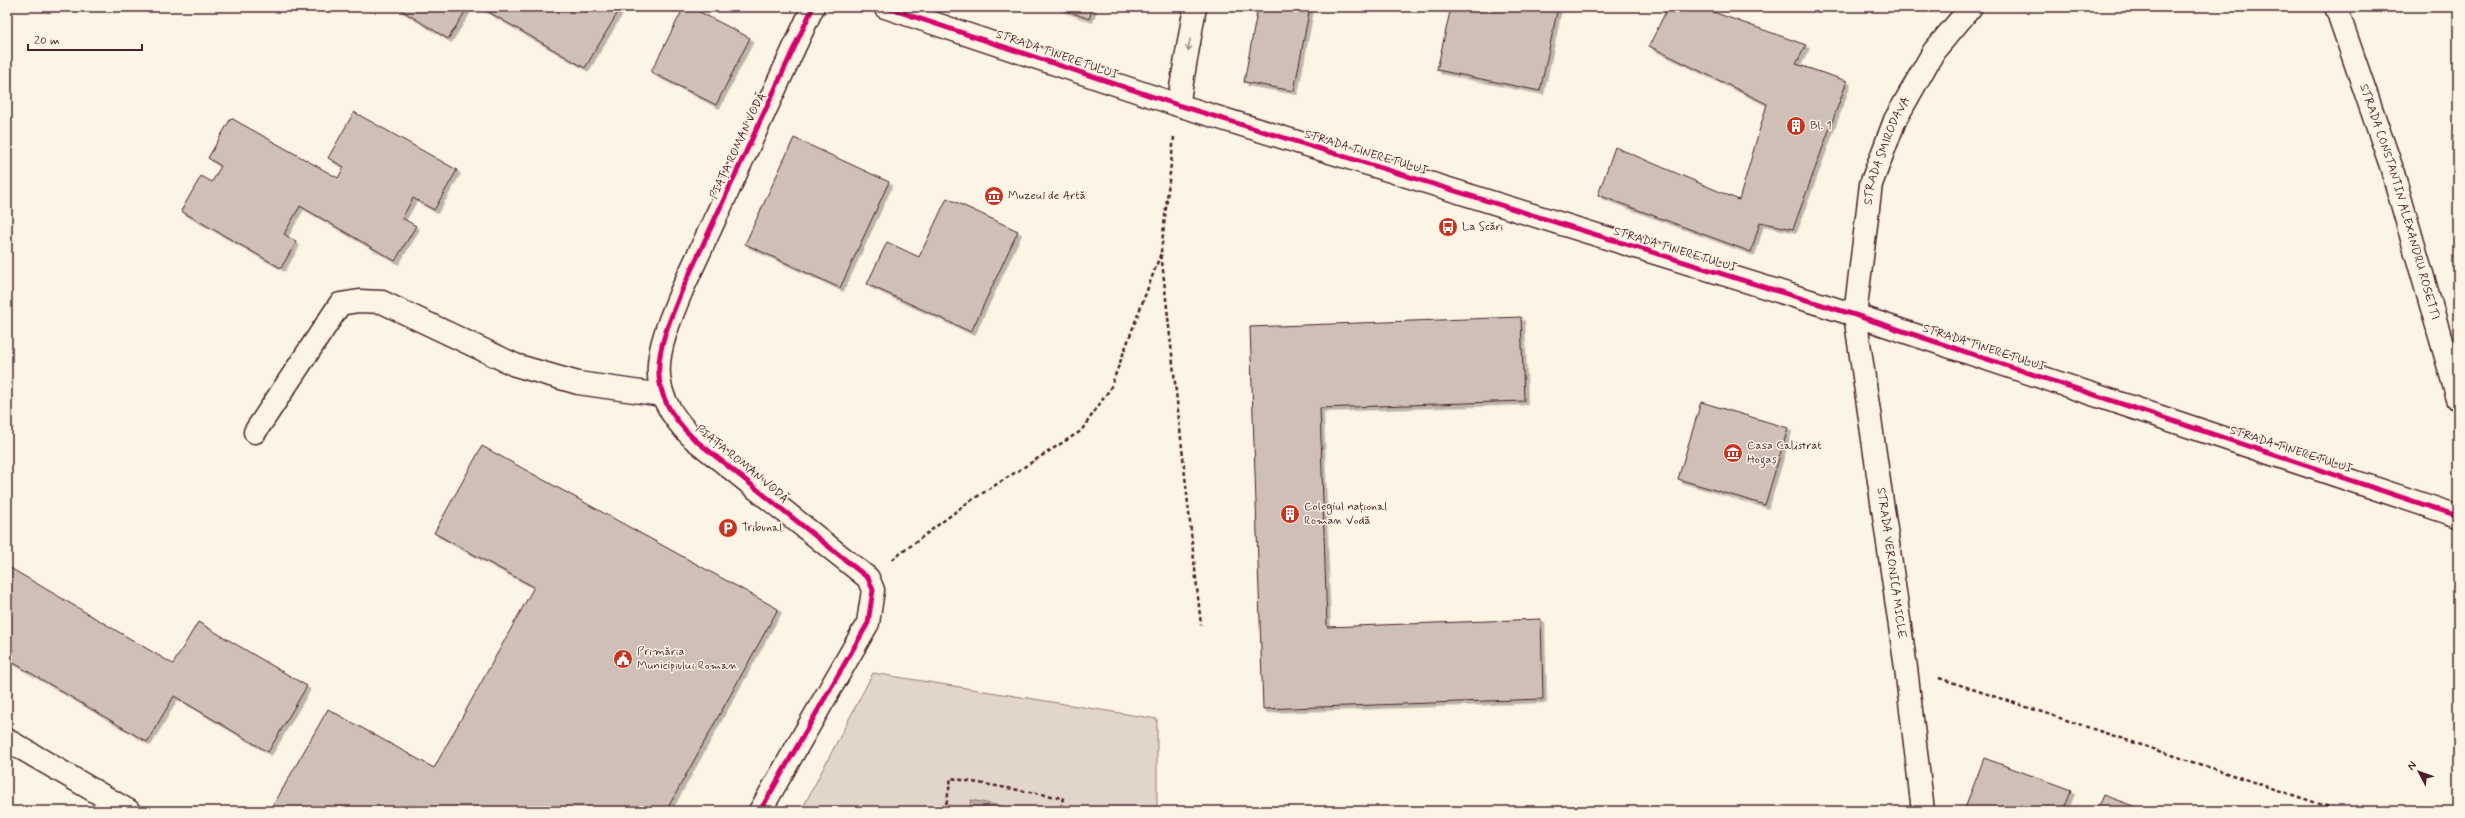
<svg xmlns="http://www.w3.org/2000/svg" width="2465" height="818" font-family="Mynerve,sans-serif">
<defs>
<filter id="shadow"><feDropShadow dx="3.5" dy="3.5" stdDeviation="0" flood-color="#0004"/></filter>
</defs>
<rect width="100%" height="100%" fill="#fcf5e5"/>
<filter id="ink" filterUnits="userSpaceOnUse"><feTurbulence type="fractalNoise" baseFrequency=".025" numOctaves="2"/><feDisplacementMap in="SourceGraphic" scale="8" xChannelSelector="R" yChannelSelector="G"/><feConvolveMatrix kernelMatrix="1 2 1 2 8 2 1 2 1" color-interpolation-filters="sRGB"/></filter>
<g filter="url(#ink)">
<path fill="#e2d5ca" stroke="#967a7a" d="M 873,673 L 1157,719 L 1157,811 L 801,811 Z"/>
<path fill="#c0aca5" stroke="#917474" d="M 971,800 L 1026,811 L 969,811 Z"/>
<path fill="#cfc0b7" stroke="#4a1f2b" filter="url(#shadow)" d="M 396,7 L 468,7 L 448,39 Z
M 480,7 L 621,7 L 585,68 Z
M 684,7 L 690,7 L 750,38 L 716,105 L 651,72 Z
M 1057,7 L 1093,7 L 1089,19 Z
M 1258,7 L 1310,7 L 1294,91 L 1244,82 Z
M 1451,7 L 1558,7 L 1540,91 L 1437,70 Z
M 1668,7 L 1699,7 L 1806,45 L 1796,64 L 1847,81 L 1793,229 L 1760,222 L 1751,252 L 1598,195 L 1615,147 L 1739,200 L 1767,104 L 1649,46 Z
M 354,112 L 457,170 L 434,210 L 413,198 L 402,218 L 416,226 L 395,261 L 300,206 L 284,234 L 296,242 L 281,268 L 181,211 L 201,176 L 212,182 L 221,166 L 208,158 L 231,118 L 338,178 L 344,167 L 328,158 Z
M 794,138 L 889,182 L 840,288 L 745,244 Z
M 947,198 L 1018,231 L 971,332 L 867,284 L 887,242 L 919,257 Z
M 1521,317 L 1524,401 L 1320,408 L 1327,627 L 1541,619 L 1543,699 L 1263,709 L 1250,327 Z
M 1701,402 L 1788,428 L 1765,505 L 1678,479 Z
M 482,446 L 778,609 L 666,811 L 270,811 L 328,709 L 434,768 L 534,587 L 434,533 Z
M 7,566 L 173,664 L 198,622 L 307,686 L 268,752 L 174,696 L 147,742 L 7,659 Z
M 1984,758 L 2071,790 L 2063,811 L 1964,811 Z
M 2103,795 L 2147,811 L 2096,811 Z"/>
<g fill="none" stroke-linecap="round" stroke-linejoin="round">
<defs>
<g id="minor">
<path d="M 885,7 L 1178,105 L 1855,315 L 2458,516"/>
<path id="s1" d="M 2336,7 L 2391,166 L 2458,399"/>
<path d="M 1178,105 L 1195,7"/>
<path d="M 255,432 L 340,304 L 359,301 L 382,302 L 515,365 L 578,383 L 662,395"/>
<path d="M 760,811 L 868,623 L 873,590 L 868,578 L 694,439 C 641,388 657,351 682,290 L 813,7"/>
<path id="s2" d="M 1923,811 L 1906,668 L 1855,315 L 1871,184 L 1895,120 L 1934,51 L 1971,7"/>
</g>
<path id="major" d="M 7,740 L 129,811"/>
</defs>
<use href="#minor" stroke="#4a1f2b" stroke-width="25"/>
<use href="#major" stroke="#4a1f2b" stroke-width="25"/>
<path stroke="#4a1f2b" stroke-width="2.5" stroke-dasharray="4 3" stroke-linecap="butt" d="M 1174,137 L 1161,252 L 1201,625
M 892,560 L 967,503 L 1081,431 L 1110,389 L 1161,253
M 1939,678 L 2341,811
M 945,811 L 951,778 L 1063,798 L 1060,811"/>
<use href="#minor" stroke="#fcf5e5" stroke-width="22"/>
<use href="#major" stroke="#fcf5e5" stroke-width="22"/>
<defs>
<path id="cycleway" d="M 885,7 L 1178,105 L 1855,315 L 2458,516
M 760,811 L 868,623 L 873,590 L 868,578 L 694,439 C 641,388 657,351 682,290 L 813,7"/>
</defs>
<use href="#cycleway" stroke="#fcf5e5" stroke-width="8"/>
<use href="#cycleway" stroke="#d6006c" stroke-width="5"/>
</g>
<defs><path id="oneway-shaft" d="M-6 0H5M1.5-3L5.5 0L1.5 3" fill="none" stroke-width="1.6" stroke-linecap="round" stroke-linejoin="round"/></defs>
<use stroke="#a38a88" href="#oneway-shaft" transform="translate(1189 45) rotate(100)"/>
</g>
<defs>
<symbol id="building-disc" viewBox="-11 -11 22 22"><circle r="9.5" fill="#c8321e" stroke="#fcf5e5"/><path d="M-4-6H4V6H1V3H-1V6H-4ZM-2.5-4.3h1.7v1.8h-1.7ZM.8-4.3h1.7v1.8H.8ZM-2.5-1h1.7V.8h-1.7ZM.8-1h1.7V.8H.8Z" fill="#fff"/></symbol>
<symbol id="museum-disc" viewBox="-11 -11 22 22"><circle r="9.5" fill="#c8321e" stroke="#fcf5e5"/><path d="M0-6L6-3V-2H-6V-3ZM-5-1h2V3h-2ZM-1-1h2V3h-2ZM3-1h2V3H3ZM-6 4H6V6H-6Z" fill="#fff"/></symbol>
<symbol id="bus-disc" viewBox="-11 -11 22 22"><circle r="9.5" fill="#c8321e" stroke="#fcf5e5"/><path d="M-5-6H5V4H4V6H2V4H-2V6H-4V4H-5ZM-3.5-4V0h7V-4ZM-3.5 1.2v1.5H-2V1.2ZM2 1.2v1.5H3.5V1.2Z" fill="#fff"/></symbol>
<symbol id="parking-disc" viewBox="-11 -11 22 22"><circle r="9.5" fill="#c8321e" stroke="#fcf5e5"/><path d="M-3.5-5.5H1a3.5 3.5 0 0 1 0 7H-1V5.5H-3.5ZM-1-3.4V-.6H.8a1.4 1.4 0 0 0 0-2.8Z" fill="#fff"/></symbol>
<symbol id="civic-disc" viewBox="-11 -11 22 22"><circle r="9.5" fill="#c8321e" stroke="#fcf5e5"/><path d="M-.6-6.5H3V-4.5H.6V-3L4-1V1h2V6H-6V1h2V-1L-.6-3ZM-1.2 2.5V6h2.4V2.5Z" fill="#fff"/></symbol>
</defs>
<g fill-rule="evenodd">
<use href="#building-disc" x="1785" y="115" width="22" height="22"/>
<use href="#museum-disc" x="983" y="185" width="22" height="22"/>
<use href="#bus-disc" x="1437" y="216" width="22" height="22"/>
<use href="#museum-disc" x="1722" y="442" width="22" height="22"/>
<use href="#building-disc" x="1279" y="503" width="22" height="22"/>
<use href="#parking-disc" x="717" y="517" width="22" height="22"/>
<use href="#civic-disc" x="612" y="648" width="22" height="22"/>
</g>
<g text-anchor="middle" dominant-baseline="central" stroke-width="3" stroke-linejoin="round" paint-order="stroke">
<g font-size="12" fill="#4a1f2b" stroke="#fcf5e5">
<text transform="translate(1057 55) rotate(19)">STRADA TINERETULUI</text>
<text transform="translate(738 146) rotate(-65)">PIAȚA ROMAN VODĂ</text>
<text stroke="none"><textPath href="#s2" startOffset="669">STRADA SMIRODAVA</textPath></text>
<text transform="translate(1366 153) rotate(17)">STRADA TINERETULUI</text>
<text stroke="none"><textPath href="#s1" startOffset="205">STRADA CONSTANTIN ALEXANDRU ROSETTI</textPath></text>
<text transform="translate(1675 250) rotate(17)">STRADA TINERETULUI</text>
<text transform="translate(1984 348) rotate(18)">STRADA TINERETULUI</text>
<text transform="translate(2291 450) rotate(18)">STRADA TINERETULUI</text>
<text transform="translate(742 464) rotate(39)">PIAȚA ROMAN VODĂ</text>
<text transform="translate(1891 563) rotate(82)">STRADA VERONICA MICLE</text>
</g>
<g font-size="12" fill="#4a1f2b" stroke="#fcf5e5" text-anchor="start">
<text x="1810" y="126">Bl. 1</text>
<text x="1008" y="196">Muzeul de Artă</text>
<text x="1462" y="227">La Scări</text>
<text x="1747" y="446">Casa Calistrat<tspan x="1747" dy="14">Hogaș</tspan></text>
<text x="1304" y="507">Colegiul național<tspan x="1304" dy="14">Roman Vodă</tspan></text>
<text x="742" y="528">Tribunal</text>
<text x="637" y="652">Primăria<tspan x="637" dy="14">Municipiului Roman</tspan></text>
</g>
</g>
<rect width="2465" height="818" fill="none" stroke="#fcf5e5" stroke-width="24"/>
<rect x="12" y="12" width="2441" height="794" fill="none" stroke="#4a1f2b" stroke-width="1.5" filter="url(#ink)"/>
<g transform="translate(2419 772) rotate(311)" stroke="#fcf5e5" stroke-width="3" paint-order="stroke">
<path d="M0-3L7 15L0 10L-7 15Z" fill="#4a1f2b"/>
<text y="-6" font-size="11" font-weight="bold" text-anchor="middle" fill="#4a1f2b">N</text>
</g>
<path d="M28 44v6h114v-6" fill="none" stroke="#4a1f2b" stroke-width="2"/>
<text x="34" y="44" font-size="12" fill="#4a1f2b" stroke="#fcf5e5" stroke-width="3" paint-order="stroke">20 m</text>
</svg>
